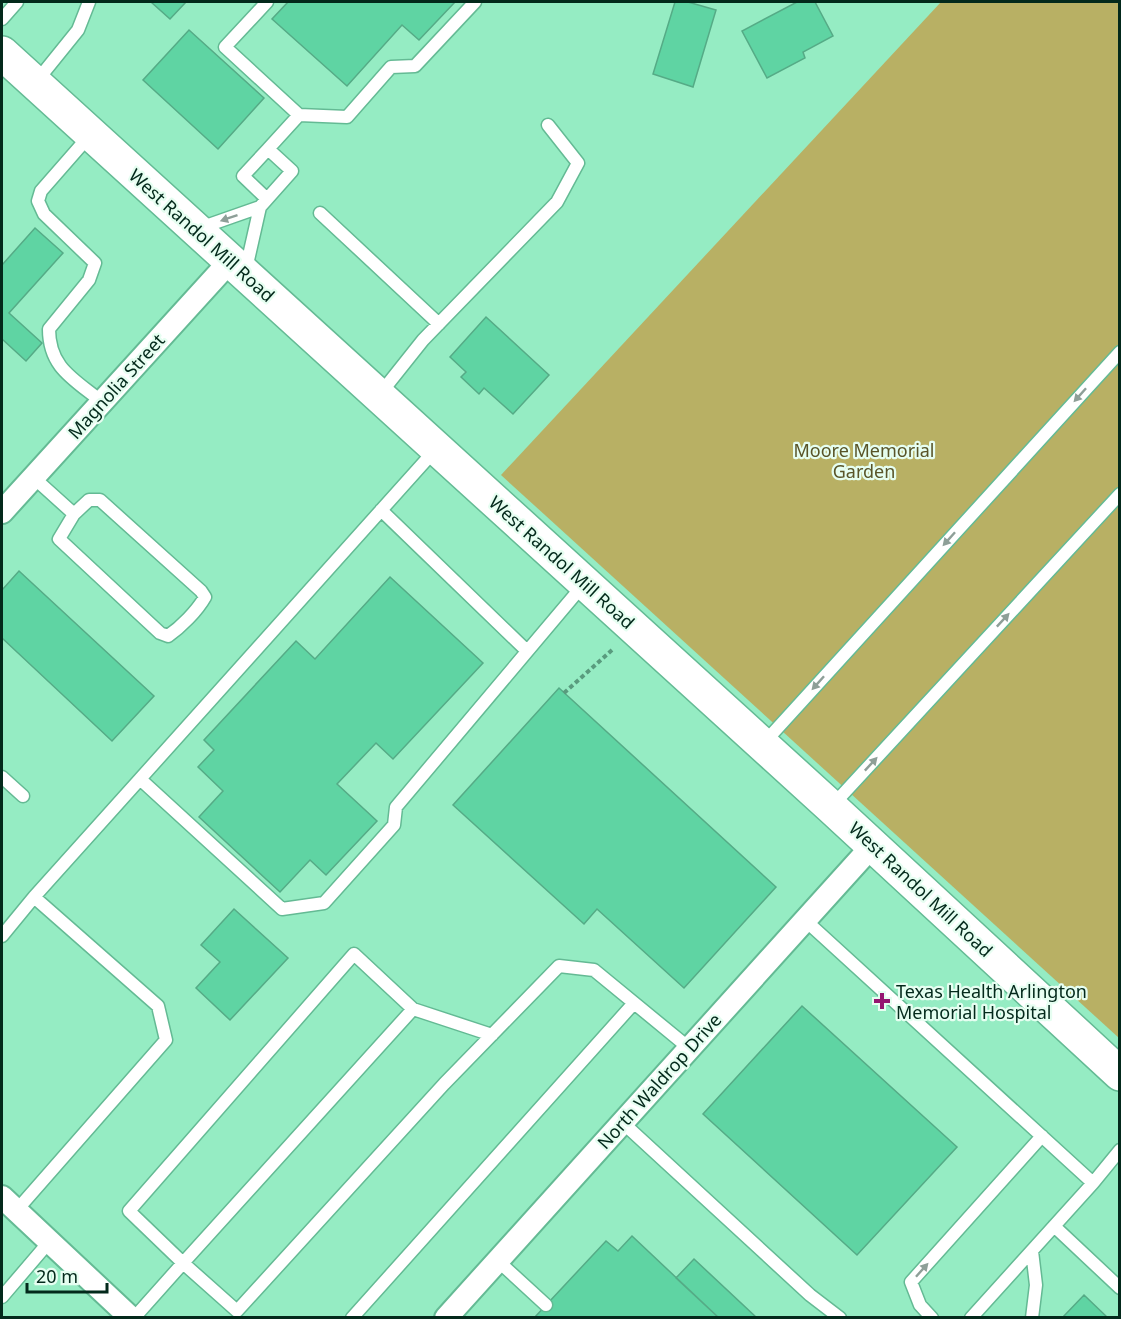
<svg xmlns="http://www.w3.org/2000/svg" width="1121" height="1319" font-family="'Noto Sans',sans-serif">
<rect width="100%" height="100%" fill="#95ecc3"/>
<path fill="#b8b064" d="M 941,2 L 1119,2 L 1119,1038 L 501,475 Z"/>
<path fill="#5fd4a3" stroke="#55ab86" stroke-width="1.5" d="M 151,2 L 186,2 L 170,19 Z
M 288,2 L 455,2 L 419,40 L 402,25 L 347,86 L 272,19 Z
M 675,2 L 688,2 L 716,10 L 693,87 L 653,74 Z
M 797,2 L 815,2 L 833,36 L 803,52 L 805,58 L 767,78 L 742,31 Z
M 189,30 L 264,98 L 218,149 L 143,80 Z
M 35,228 L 63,253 L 9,313 L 42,343 L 26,361 L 2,339 L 2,265 Z
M 486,317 L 549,375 L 513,414 L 484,388 L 479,394 L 461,377 L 466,372 L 450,357 Z
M 19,571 L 154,696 L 112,741 L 2,638 L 2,590 Z
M 390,577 L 483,663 L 393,759 L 376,743 L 337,784 L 377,821 L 326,875 L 310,860 L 280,892 L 199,817 L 223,791 L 198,767 L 214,750 L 204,740 L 296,641 L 315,659 Z
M 559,688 L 776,887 L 684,988 L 597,909 L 584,924 L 453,805 Z
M 234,909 L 288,958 L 230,1020 L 196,988 L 220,962 L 201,945 Z
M 802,1006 L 957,1147 L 857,1255 L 703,1114 Z
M 632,1236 L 719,1318 L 534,1318 L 606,1241 L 618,1251 Z
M 694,1259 L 757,1318 L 719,1318 L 676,1278 Z
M 1084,1295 L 1108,1318 L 1062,1318 Z"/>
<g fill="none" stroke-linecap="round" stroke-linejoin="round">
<defs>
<path id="service" d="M 267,2 L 225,47 L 299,115 L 268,149
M 2,19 L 17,2
M 36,82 L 78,30 L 89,2
M 299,115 L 347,117 L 391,67 L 415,66 L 475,2
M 90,135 L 41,191 L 38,201 L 44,214 L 95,263 L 89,280 L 49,329 C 49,368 74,379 102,402
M 260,207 L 292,171 L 268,149 L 243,176 L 267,199
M 320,213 L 439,324
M 200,228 L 260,207 L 246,269
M 380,394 L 423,340 L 557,202 L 578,163 L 548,125
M 436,449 L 140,779 L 282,909 L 324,903 L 394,825 L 396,807 L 584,584
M 33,477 L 74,514 L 89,500 L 100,500 L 201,591 L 205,597 C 197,611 181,627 168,636 L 160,633 L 59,539 L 74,514
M 381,510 L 526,650
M 763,744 L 1120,352
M 2,777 L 23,796
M 832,806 L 1120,494
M 34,897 L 140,779
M 805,920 L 1093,1183
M 2,936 L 34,897 L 158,1006 L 166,1040 L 16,1211
M 413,1009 L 183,1263 L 129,1211 L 354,954 L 413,1009 L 492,1035
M 622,1122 L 810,1295 L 840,1318
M 1054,1226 L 1120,1288
M 497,1260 L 546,1305
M 2,1297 L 49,1242
M 134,1318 L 183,1263 L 237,1311 L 444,1084 L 559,966 L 594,970 L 689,1048
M 352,1318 L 634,1003
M 932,1318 L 920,1305 L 911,1282 L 1042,1136
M 971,1318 L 1093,1183 L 1120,1150
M 1032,1318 L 1036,1285 L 1032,1251"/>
<path id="minor" d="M 2,512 L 231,260
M 2,1197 L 131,1318
M 446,1318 L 873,845"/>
<path id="secondary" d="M 2,53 L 831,807 L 1120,1074"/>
</defs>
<use href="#service" stroke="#64ba94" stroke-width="15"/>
<use href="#minor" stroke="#64ba94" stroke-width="26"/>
<use href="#secondary" stroke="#64ba94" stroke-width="36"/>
<path stroke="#599b7e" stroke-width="4" stroke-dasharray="4.5 3" stroke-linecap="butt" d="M 564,693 L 612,650"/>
<use href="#service" stroke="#fff" stroke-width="12"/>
<use href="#minor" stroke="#fff" stroke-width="22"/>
<use href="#secondary" stroke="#fff" stroke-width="33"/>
</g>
<defs><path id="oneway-solid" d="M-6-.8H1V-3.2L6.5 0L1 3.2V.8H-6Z" transform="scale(1.5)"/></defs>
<g fill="#8e9f98">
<use href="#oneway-solid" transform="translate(229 218) rotate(161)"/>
<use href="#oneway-solid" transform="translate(1080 395) rotate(132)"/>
<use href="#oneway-solid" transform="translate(949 539) rotate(132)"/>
<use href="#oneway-solid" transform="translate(1003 620) rotate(-47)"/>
<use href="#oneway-solid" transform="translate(818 683) rotate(132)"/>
<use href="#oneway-solid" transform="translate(871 764) rotate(-47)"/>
<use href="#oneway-solid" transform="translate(922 1270) rotate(-48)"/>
</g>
<path fill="#951771" stroke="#e6fef1" stroke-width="2" d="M879 992h6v6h6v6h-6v6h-6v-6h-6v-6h6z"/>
<g text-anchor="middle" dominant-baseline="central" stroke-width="4.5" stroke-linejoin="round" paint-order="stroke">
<g font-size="18" fill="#03291b" stroke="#e6fef1">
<text transform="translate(202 235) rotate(42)">West Randol Mill Road</text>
<text transform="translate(116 386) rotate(-48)">Magnolia Street</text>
<text transform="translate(562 562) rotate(42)">West Randol Mill Road</text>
<text transform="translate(921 889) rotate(43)">West Randol Mill Road</text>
<text transform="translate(659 1081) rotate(-48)">North Waldrop Drive</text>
</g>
<g font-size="18" fill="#595428" stroke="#e6fef1">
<text x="864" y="450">Moore Memorial<tspan x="864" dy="21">Garden</tspan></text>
</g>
<g font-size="18" fill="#03291b" stroke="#e6fef1" text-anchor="start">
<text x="896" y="991">Texas Health Arlington<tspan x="896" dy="21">Memorial Hospital</tspan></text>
</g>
</g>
<rect width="1121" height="1319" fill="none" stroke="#03291b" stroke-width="6"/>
<path d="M27 1283v9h80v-9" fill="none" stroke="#03291b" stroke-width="3"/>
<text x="36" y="1283" font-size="18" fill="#03291b" stroke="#e6fef1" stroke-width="4.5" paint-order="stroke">20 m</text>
</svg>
